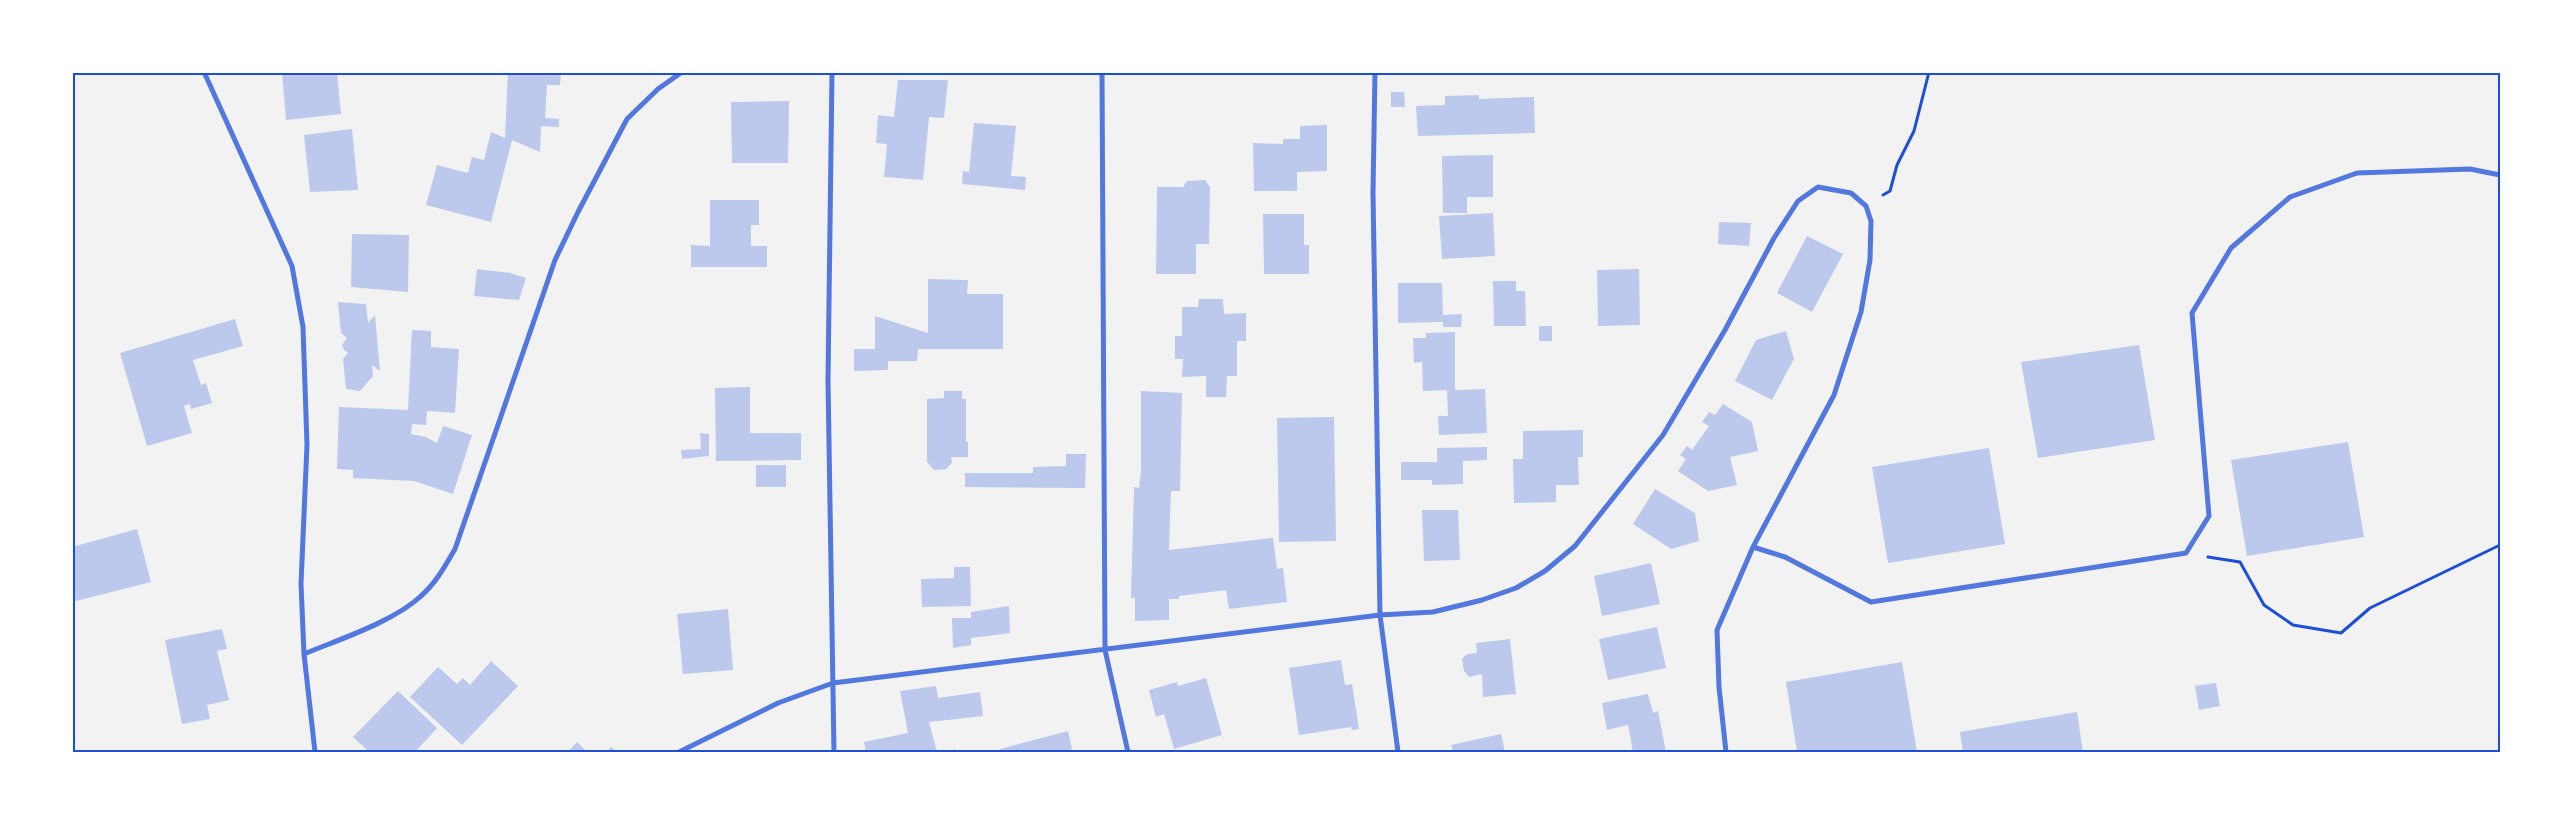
<svg xmlns="http://www.w3.org/2000/svg" width="2573" height="825" font-family="Figtree,sans-serif">
<rect width="100%" height="100%" fill="#f2f2f2"/>
<path fill="#bdc9ec" d="M 282,72 L 337,72 L 341,114 L 286,120 Z
M 508,72 L 561,72 L 560,85 L 547,85 L 545,118 L 559,119 L 559,127 L 541,126 L 540,152 L 512,140 L 491,222 L 426,205 L 437,165 L 468,173 L 472,157 L 484,160 L 491,132 L 505,138 Z
M 898,80 L 948,80 L 944,118 L 929,117 L 923,180 L 884,177 L 887,144 L 876,143 L 878,115 L 894,117 Z
M 1391,92 L 1404,92 L 1405,107 L 1391,107 Z
M 1479,95 L 1479,99 L 1534,97 L 1535,133 L 1418,136 L 1416,106 L 1445,105 L 1445,96 Z
M 789,101 L 788,163 L 732,163 L 731,102 Z
M 974,123 L 1016,126 L 1011,176 L 1026,177 L 1025,190 L 962,184 L 963,171 L 969,172 Z
M 1327,125 L 1327,171 L 1297,172 L 1297,191 L 1254,191 L 1253,143 L 1283,144 L 1283,139 L 1300,139 L 1300,126 Z
M 352,129 L 358,190 L 310,192 L 304,135 Z
M 1493,155 L 1493,197 L 1467,197 L 1467,213 L 1443,213 L 1442,156 Z
M 1205,180 L 1210,187 L 1209,244 L 1196,244 L 1196,274 L 1156,274 L 1157,187 L 1183,187 L 1187,181 Z
M 710,200 L 759,200 L 759,225 L 751,225 L 751,246 L 767,246 L 767,267 L 691,267 L 691,245 L 710,246 Z
M 1493,213 L 1495,256 L 1442,259 L 1439,216 Z
M 1263,214 L 1304,214 L 1304,245 L 1309,245 L 1309,274 L 1264,274 Z
M 1719,222 L 1751,223 L 1749,246 L 1718,244 Z
M 352,234 L 409,235 L 408,292 L 351,287 Z
M 1807,236 L 1843,254 L 1812,312 L 1777,293 Z
M 477,269 L 510,273 L 526,278 L 519,300 L 474,296 Z
M 1639,269 L 1640,325 L 1598,326 L 1597,270 Z
M 928,279 L 968,280 L 967,294 L 1003,294 L 1003,349 L 918,349 L 917,361 L 888,361 L 888,370 L 854,371 L 854,349 L 875,349 L 875,316 L 928,333 Z
M 1493,281 L 1516,281 L 1516,291 L 1525,291 L 1526,326 L 1494,326 Z
M 1398,283 L 1442,283 L 1443,315 L 1462,314 L 1461,327 L 1443,327 L 1443,322 L 1398,323 Z
M 1199,299 L 1223,299 L 1224,314 L 1246,313 L 1246,341 L 1237,341 L 1237,376 L 1227,376 L 1226,397 L 1206,397 L 1206,376 L 1182,377 L 1183,359 L 1175,359 L 1175,336 L 1182,336 L 1182,307 L 1198,307 Z
M 338,302 L 366,304 L 368,323 L 375,315 L 380,371 L 372,365 L 373,376 L 360,391 L 346,389 L 343,359 L 348,353 L 344,350 L 342,345 L 347,338 L 341,333 Z
M 235,319 L 243,346 L 193,360 L 201,385 L 206,383 L 212,403 L 191,409 L 190,404 L 184,406 L 192,433 L 147,446 L 120,353 Z
M 1539,326 L 1552,326 L 1552,341 L 1539,341 Z
M 412,330 L 431,331 L 431,347 L 459,349 L 455,413 L 427,411 L 426,425 L 412,424 L 411,434 L 426,437 L 437,443 L 443,426 L 472,435 L 453,494 L 414,481 L 353,478 L 353,470 L 337,469 L 339,407 L 408,410 Z
M 1786,331 L 1794,359 L 1772,400 L 1735,381 L 1756,340 Z
M 1455,332 L 1455,390 L 1485,389 L 1487,433 L 1439,435 L 1438,416 L 1448,416 L 1447,390 L 1423,391 L 1422,362 L 1414,363 L 1413,338 L 1426,338 L 1426,333 Z
M 2139,345 L 2155,440 L 2038,458 L 2021,362 Z
M 750,387 L 750,433 L 801,433 L 801,460 L 716,461 L 715,388 Z
M 944,391 L 962,391 L 962,399 L 966,399 L 966,442 L 968,442 L 968,457 L 951,457 L 952,463 L 946,469 L 934,470 L 927,462 L 927,399 L 944,398 Z
M 1141,391 L 1182,393 L 1180,491 L 1171,491 L 1169,550 L 1273,538 L 1277,569 L 1283,568 L 1287,602 L 1229,609 L 1226,590 L 1179,596 L 1179,599 L 1169,599 L 1169,620 L 1135,621 L 1135,598 L 1131,598 L 1134,487 L 1139,488 L 1141,471 Z
M 1723,404 L 1752,422 L 1758,451 L 1730,457 L 1737,485 L 1708,491 L 1678,471 L 1686,459 L 1680,455 L 1687,446 L 1692,450 L 1709,426 L 1702,422 L 1709,412 L 1715,415 Z
M 1334,417 L 1336,541 L 1279,542 L 1277,418 Z
M 1583,430 L 1583,457 L 1578,457 L 1579,485 L 1556,485 L 1556,502 L 1514,503 L 1513,459 L 1523,459 L 1523,431 Z
M 700,433 L 709,434 L 709,456 L 682,459 L 681,450 L 701,449 Z
M 2348,442 L 2364,537 L 2247,556 L 2231,460 Z
M 1487,447 L 1487,460 L 1463,461 L 1463,484 L 1432,485 L 1432,480 L 1401,480 L 1401,462 L 1437,462 L 1437,448 Z
M 1989,448 L 2005,544 L 1888,563 L 1872,467 Z
M 1066,454 L 1086,454 L 1085,488 L 965,487 L 965,473 L 1033,473 L 1033,467 L 1066,466 Z
M 756,465 L 786,465 L 786,487 L 756,487 Z
M 1655,489 L 1695,513 L 1699,541 L 1671,549 L 1633,524 Z
M 1422,510 L 1458,510 L 1460,560 L 1424,561 Z
M 137,529 L 151,582 L 72,602 L 72,547 Z
M 1651,563 L 1660,604 L 1602,616 L 1594,576 Z
M 954,567 L 970,567 L 971,606 L 922,607 L 921,579 L 954,578 Z
M 1009,606 L 1010,633 L 971,638 L 971,645 L 953,648 L 952,618 L 971,618 L 971,612 Z
M 728,609 L 733,670 L 683,674 L 677,614 Z
M 1657,627 L 1666,668 L 1608,680 L 1599,639 Z
M 222,629 L 227,649 L 217,651 L 229,700 L 207,705 L 210,719 L 182,724 L 165,640 Z
M 1510,639 L 1516,694 L 1483,697 L 1482,674 L 1469,677 L 1464,671 L 1462,659 L 1467,654 L 1477,653 L 1476,643 Z
M 1341,660 L 1345,685 L 1352,684 L 1359,729 L 1352,730 L 1351,727 L 1299,735 L 1289,668 Z
M 491,661 L 518,686 L 462,745 L 410,697 L 438,667 L 457,684 L 463,678 L 470,685 Z
M 1902,662 L 1917,752 L 1797,752 L 1786,682 Z
M 1206,678 L 1222,735 L 1174,749 L 1164,714 L 1156,717 L 1149,690 L 1177,682 L 1178,686 Z
M 2216,683 L 2220,706 L 2199,710 L 2195,686 Z
M 936,686 L 938,698 L 980,692 L 983,716 L 929,722 L 937,752 L 866,752 L 864,742 L 908,733 L 900,691 Z
M 398,691 L 437,728 L 415,752 L 369,752 L 353,737 Z
M 1648,694 L 1653,713 L 1658,711 L 1666,752 L 1633,752 L 1628,725 L 1607,730 L 1602,703 Z
M 2077,712 L 2083,752 L 1963,752 L 1960,732 Z
M 1068,731 L 1072,749 L 1060,752 L 1001,752 L 1000,749 Z
M 1501,734 L 1505,752 L 1453,752 L 1451,745 Z
M 577,742 L 586,751 L 588,752 L 568,752 Z
M 611,747 L 617,752 L 606,752 Z
M 956,749 L 956,752 L 943,752 Z"/>
<g fill="none" stroke-linecap="round" stroke-linejoin="round">
<path stroke="#1d4ed8" stroke-width="3" d="M 1883,195 L 1890,191 L 1897,165 L 1914,131 L 1929,72
M 2208,557 L 2240,562 L 2264,605 L 2293,625 L 2341,633 L 2370,608 L 2500,545"/>
<path stroke="#5277de" stroke-width="5" d="M 204,72 L 292,266 L 303,327 L 307,445 L 301,584 L 304,654 L 315,752
M 832,72 L 828,380 L 834,752
M 1102,72 L 1105,650 L 1128,752
M 1375,72 L 1373,193 L 1380,615 L 1398,752
M 1753,547 L 1785,557 L 1871,602 L 2186,553 L 2209,516 L 2192,313 L 2231,248 L 2290,197 L 2357,173 L 2470,169 L 2500,175
M 304,654 C 340,639 393,622 421,596 C 436,583 445,566 455,549 L 555,260 L 578,212 L 627,119 L 658,89 L 682,72
M 679,752 L 778,703 L 833,683 L 1380,615 L 1433,612 L 1482,600 L 1516,588 L 1545,571 L 1575,546 L 1663,435 L 1725,330 L 1774,238 L 1798,201 L 1818,187 L 1851,193 L 1866,206 L 1871,221 L 1870,260 L 1861,312 L 1834,395 L 1753,547 L 1717,630 L 1719,687 L 1726,752"/>
</g>
<rect width="2573" height="825" fill="none" stroke="#ffffff" stroke-width="148"/>
<rect x="74" y="74" width="2425" height="677" fill="none" stroke="#1d4ed8" stroke-width="2"/>
</svg>
